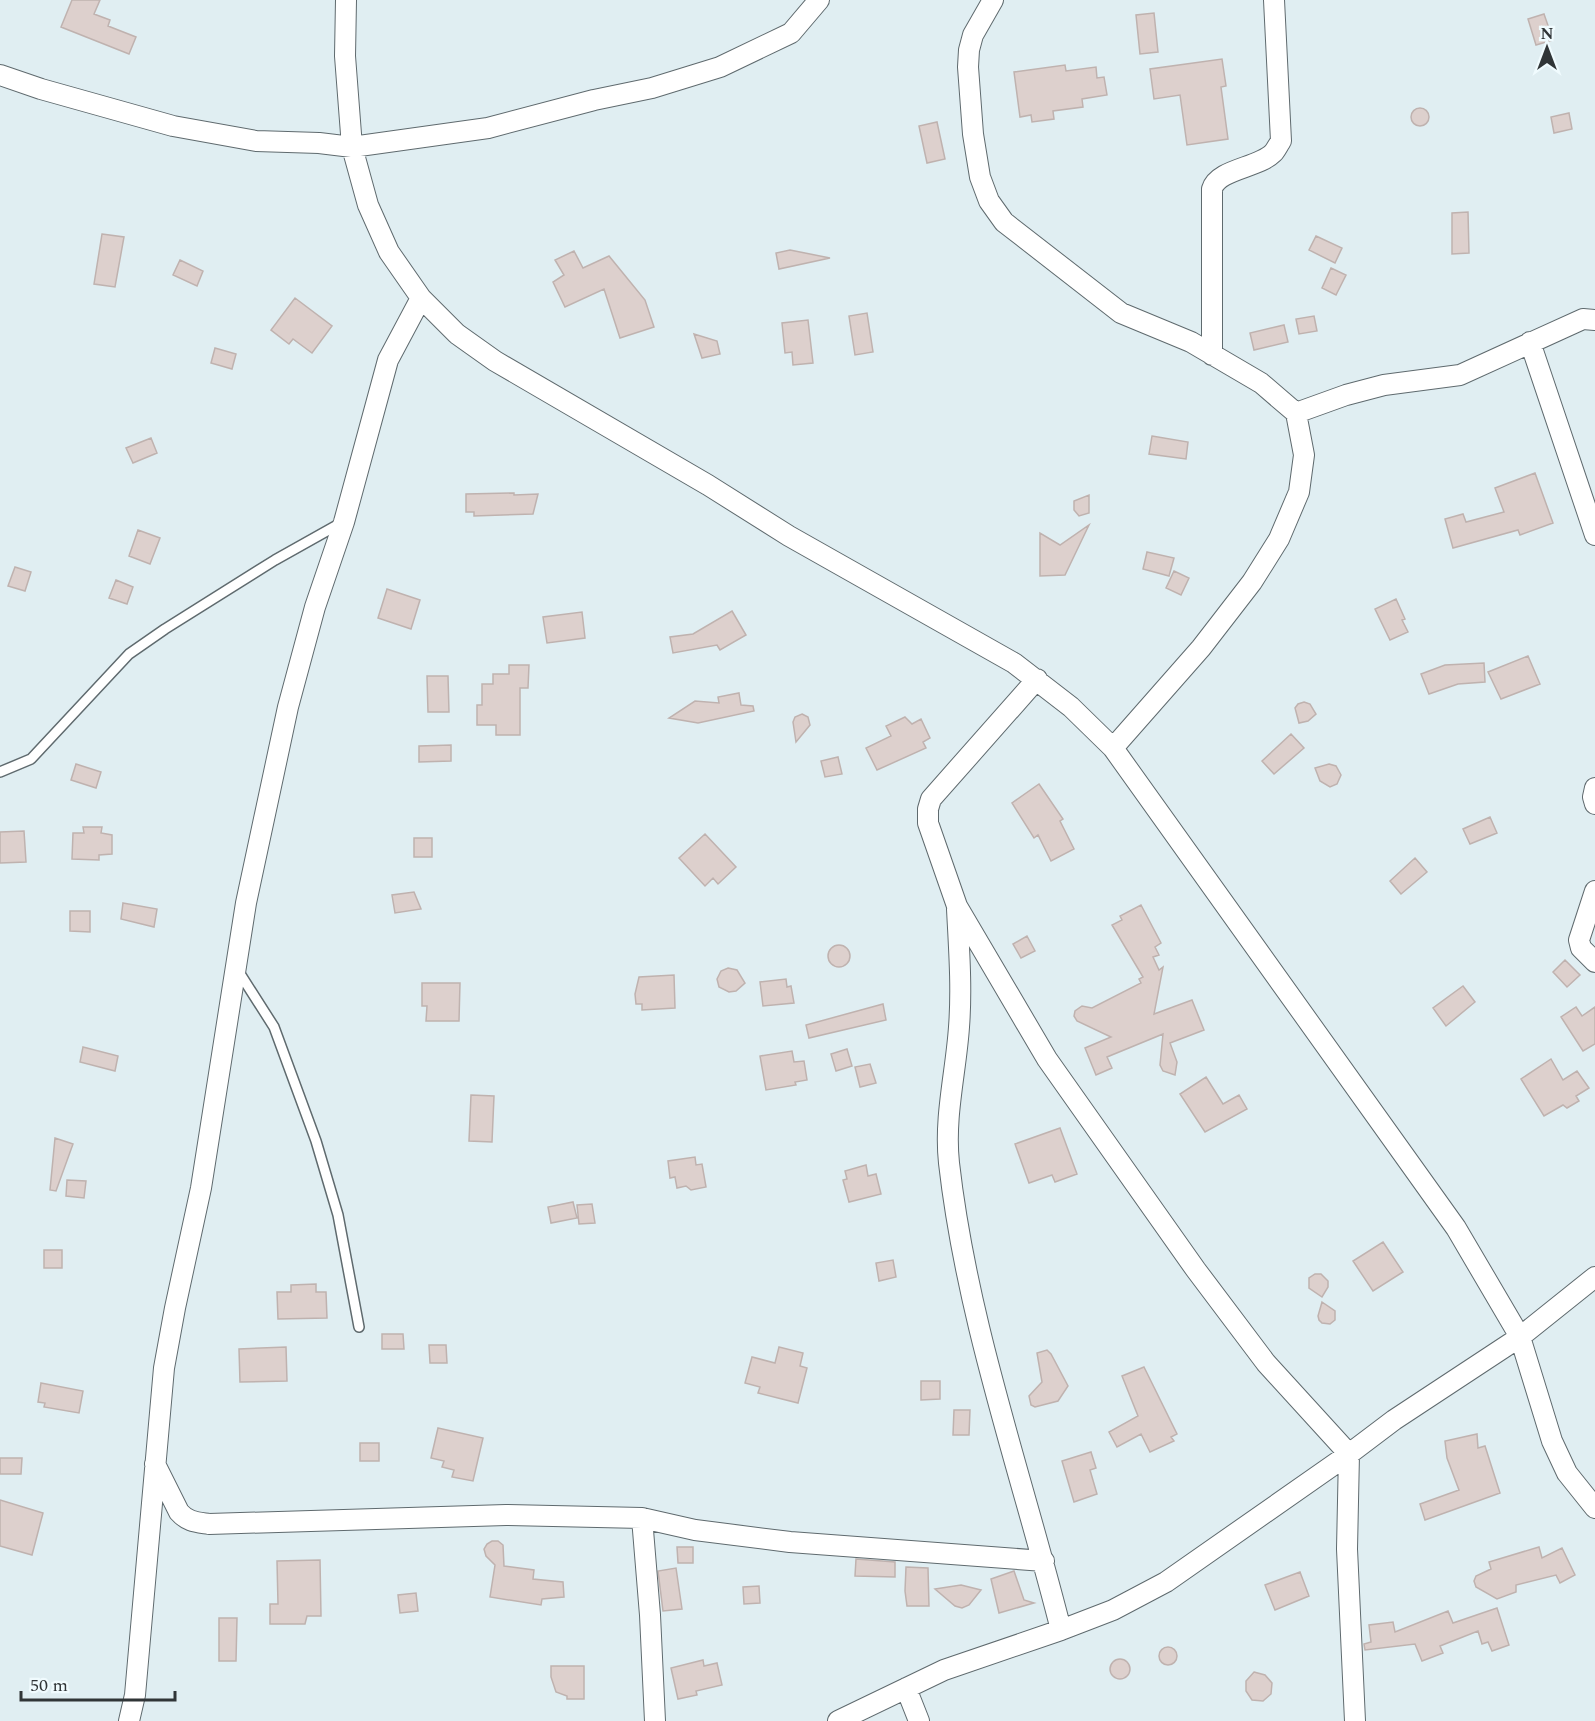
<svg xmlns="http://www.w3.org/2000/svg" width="1595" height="1721" font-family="Spectral,serif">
<rect width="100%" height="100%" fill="#e0eef2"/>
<path fill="#ddd0cd" stroke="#bfb2af" stroke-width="1.5" d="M 72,0 L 100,0 L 94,14 L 110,20 L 108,26 L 136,37 L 129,54 L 61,27 Z
M 1154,13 L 1158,52 L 1140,54 L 1136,15 Z
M 1544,14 L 1553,40 L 1536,45 L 1528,19 Z
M 1222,59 L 1226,86 L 1221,87 L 1228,139 L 1187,145 L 1180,95 L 1154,99 L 1150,69 Z
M 1065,65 L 1066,71 L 1096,67 L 1097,78 L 1104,77 L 1107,95 L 1082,99 L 1083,107 L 1053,111 L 1054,119 L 1032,122 L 1031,115 L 1020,117 L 1014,72 Z
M1411 117a9 9 0 1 1 18 0a9 9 0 1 1-18 0Z
M 1569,113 L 1572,129 L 1554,133 L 1551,117 Z
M 937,122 L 945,159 L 927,163 L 919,126 Z
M 1468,212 L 1469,253 L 1452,254 L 1452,213 Z
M 102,234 L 124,237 L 115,287 L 94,284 Z
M 1316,236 L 1342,248 L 1335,263 L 1309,250 Z
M 790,250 L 830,258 L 779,269 L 776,253 Z
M 574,251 L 583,268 L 609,256 L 645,300 L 654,327 L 620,338 L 604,289 L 565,307 L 553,282 L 564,275 L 555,260 Z
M 180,260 L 203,271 L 197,286 L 173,275 Z
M 1331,268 L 1346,275 L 1336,295 L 1322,288 Z
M 295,298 L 332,326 L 312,353 L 293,339 L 289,344 L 271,330 Z
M 867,313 L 873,352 L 855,355 L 849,316 Z
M 1314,316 L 1317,331 L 1299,334 L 1296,319 Z
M 808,320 L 813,363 L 793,365 L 792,352 L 785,353 L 782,323 Z
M 1284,325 L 1288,342 L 1254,350 L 1250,333 Z
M 694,334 L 717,341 L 720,354 L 702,358 Z
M 215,348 L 236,354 L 232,369 L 211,363 Z
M 1152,436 L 1188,442 L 1186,459 L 1149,454 Z
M 151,438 L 157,453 L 133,463 L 126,448 Z
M 1535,473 L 1553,523 L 1520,535 L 1518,530 L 1453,548 L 1445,519 L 1463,514 L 1466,522 L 1504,512 L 1495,488 Z
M 514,493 L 514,495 L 538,494 L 533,514 L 474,516 L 474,512 L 466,512 L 466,494 Z
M 1089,495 L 1089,513 L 1079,516 L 1074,510 L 1074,501 Z
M 1089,525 L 1065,575 L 1040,576 L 1040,533 L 1060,545 Z
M 138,530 L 160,538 L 150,564 L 129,556 Z
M 1147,552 L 1174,558 L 1169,576 L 1143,569 Z
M 15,567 L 31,572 L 25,591 L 8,586 Z
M 1174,571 L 1189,578 L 1181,595 L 1166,588 Z
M 116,580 L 133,587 L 127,604 L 109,598 Z
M 387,589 L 420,600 L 411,629 L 378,618 Z
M 1396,599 L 1405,619 L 1402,620 L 1408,632 L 1390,640 L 1375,609 Z
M 732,611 L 746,635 L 720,650 L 717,645 L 673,653 L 670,637 L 693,634 Z
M 582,612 L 585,638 L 547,643 L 543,617 Z
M 1528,656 L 1540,684 L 1501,699 L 1488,672 Z
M 1484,663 L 1485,682 L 1458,684 L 1429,694 L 1421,674 L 1445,665 Z
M 509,665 L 529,665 L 528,688 L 520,688 L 520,735 L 496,735 L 496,725 L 477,725 L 477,705 L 482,705 L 482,684 L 493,684 L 493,674 L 509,674 Z
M 427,676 L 448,676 L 449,712 L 428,712 Z
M 739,693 L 741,705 L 753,706 L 754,711 L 698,723 L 669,718 L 695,701 L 719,703 L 718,697 Z
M 1304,702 L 1310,704 L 1316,714 L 1308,721 L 1299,723 L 1295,708 L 1298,704 Z
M 802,714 L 808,717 L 810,725 L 796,742 L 793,722 L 795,717 Z
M 905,717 L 912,724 L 921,719 L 930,738 L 923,742 L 926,748 L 877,770 L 866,748 L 891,736 L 886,726 Z
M 1291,734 L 1304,748 L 1274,774 L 1262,761 Z
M 451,745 L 451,761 L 419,762 L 419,746 Z
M 838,757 L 842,774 L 825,777 L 821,761 Z
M 76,764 L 101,772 L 96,788 L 71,780 Z
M 1329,764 L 1336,766 L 1341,775 L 1337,784 L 1330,787 L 1320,781 L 1315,768 Z
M 1039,784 L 1063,819 L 1060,821 L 1074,849 L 1051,861 L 1038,835 L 1034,838 L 1012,803 Z
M 1490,817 L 1497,833 L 1470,844 L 1463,829 Z
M 83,827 L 102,827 L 101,833 L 112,835 L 112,854 L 99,855 L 99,860 L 72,859 L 73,833 L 84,833 Z
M 24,831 L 26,862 L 0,863 L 0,832 Z
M 705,834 L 736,867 L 718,884 L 713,878 L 705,886 L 679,858 Z
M 414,838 L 432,838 L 432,857 L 414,857 Z
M 1415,858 L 1427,872 L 1401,894 L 1390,881 Z
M 414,892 L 421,909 L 395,913 L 392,895 Z
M 123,903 L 157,909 L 154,927 L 121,919 Z
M 1141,905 L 1161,943 L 1155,947 L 1159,955 L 1153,957 L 1159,970 L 1163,967 L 1154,1014 L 1192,1000 L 1204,1030 L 1170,1043 L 1177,1062 L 1175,1075 L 1163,1071 L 1160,1065 L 1163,1034 L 1107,1057 L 1112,1068 L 1096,1075 L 1085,1048 L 1111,1037 L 1077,1021 L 1074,1016 L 1075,1011 L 1082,1006 L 1092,1008 L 1141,983 L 1139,979 L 1143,977 L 1112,925 L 1122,920 L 1120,916 Z
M 70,911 L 90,911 L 90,932 L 70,931 Z
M 1027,936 L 1035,951 L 1021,958 L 1013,944 Z
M828 956a11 11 0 1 1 22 0a11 11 0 1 1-22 0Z
M 1565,960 L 1580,975 L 1567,987 L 1553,972 Z
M 728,968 L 737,970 L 745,983 L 736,991 L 729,992 L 719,987 L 717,979 L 721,971 Z
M 674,975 L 675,1008 L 642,1010 L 642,1004 L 636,1004 L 635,994 L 639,977 Z
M 786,979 L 787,987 L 791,986 L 794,1003 L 763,1006 L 760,982 Z
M 422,983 L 460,983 L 459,1021 L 426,1021 L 427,1006 L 422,1006 Z
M 1463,986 L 1475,1002 L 1446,1026 L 1433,1008 Z
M 883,1004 L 886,1020 L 809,1038 L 806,1025 Z
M 1576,1007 L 1582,1016 L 1595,1007 L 1595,1044 L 1583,1051 L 1561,1017 Z
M 83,1047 L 118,1056 L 115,1071 L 80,1062 Z
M 847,1049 L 852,1066 L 836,1071 L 831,1054 Z
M 792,1051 L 794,1062 L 804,1061 L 807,1080 L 795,1082 L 796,1085 L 766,1090 L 760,1056 Z
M 1551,1059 L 1563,1080 L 1577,1071 L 1589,1088 L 1576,1096 L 1579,1101 L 1567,1108 L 1563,1105 L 1544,1116 L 1521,1079 Z
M 870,1064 L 876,1083 L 860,1087 L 855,1067 Z
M 1206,1077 L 1223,1104 L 1239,1095 L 1247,1109 L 1205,1132 L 1180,1094 Z
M 471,1095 L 494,1096 L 492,1142 L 469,1141 Z
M 1060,1128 L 1077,1174 L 1055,1182 L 1052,1175 L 1029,1183 L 1015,1144 Z
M 55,1138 L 73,1144 L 56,1191 L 50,1190 Z
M 695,1157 L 696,1165 L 702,1164 L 706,1187 L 691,1190 L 686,1186 L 677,1188 L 675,1177 L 670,1178 L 668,1161 Z
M 866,1165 L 868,1176 L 876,1174 L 881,1194 L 849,1202 L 843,1180 L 847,1179 L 845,1171 Z
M 67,1180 L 86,1181 L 84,1198 L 66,1196 Z
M 573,1202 L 577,1218 L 551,1223 L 548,1207 Z
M 592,1204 L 595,1223 L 579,1224 L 577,1205 Z
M 1383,1242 L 1403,1272 L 1373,1291 L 1353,1261 Z
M 44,1250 L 62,1250 L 62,1268 L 44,1268 Z
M 893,1260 L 896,1277 L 879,1281 L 876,1263 Z
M 1315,1274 L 1321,1274 L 1328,1281 L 1328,1287 L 1322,1297 L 1309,1288 L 1309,1278 Z
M 316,1284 L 316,1292 L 326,1292 L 327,1318 L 278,1319 L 277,1292 L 291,1292 L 291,1285 Z
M 1322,1302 L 1335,1311 L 1335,1320 L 1330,1324 L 1322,1323 L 1319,1320 L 1318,1316 Z
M 382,1334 L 403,1334 L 404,1349 L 382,1349 Z
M 429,1345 L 446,1345 L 447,1363 L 430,1363 Z
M 286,1347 L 287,1381 L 240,1382 L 239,1349 Z
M 779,1347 L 803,1353 L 800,1366 L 807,1368 L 798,1403 L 758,1393 L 760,1387 L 745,1383 L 752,1357 L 775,1363 Z
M 1047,1350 L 1051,1354 L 1068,1386 L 1058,1401 L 1035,1407 L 1031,1405 L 1029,1396 L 1042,1382 L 1037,1353 Z
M 1144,1367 L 1177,1434 L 1171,1437 L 1174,1441 L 1150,1452 L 1141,1434 L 1117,1447 L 1109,1432 L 1138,1416 L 1122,1376 Z
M 921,1381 L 940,1381 L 940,1399 L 921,1400 Z
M 41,1383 L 83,1391 L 79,1413 L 44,1407 L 45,1403 L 38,1402 Z
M 954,1410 L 970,1410 L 969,1435 L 953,1435 Z
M 438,1428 L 483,1438 L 473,1481 L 452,1477 L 454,1470 L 442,1467 L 444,1461 L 431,1458 Z
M 1477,1434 L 1478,1448 L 1485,1446 L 1500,1493 L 1425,1520 L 1420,1504 L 1459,1490 L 1447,1458 L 1445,1441 Z
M 360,1443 L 379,1443 L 379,1461 L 360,1461 Z
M 1091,1452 L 1096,1468 L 1090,1470 L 1097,1494 L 1074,1502 L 1062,1461 Z
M 0,1458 L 22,1458 L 21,1474 L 0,1474 Z
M 0,1500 L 43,1513 L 32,1555 L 0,1546 Z
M 492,1541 L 498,1541 L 503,1545 L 504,1566 L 534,1570 L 533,1579 L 563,1582 L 564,1597 L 542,1599 L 541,1605 L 490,1597 L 495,1565 L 486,1556 L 484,1549 L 487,1544 Z
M 677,1547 L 693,1547 L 693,1563 L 678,1563 Z
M 1539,1547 L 1542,1558 L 1562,1548 L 1575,1575 L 1560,1583 L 1556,1575 L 1516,1585 L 1516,1592 L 1497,1599 L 1476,1587 L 1474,1581 L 1476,1576 L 1491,1569 L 1489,1562 Z
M 856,1559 L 895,1562 L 895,1577 L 855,1576 Z
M 320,1560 L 321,1616 L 307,1616 L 305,1624 L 270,1624 L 270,1604 L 278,1604 L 277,1561 Z
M 906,1567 L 928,1568 L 929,1606 L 907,1606 L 905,1591 Z
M 676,1568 L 682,1609 L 663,1611 L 658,1571 Z
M 1014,1571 L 1024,1600 L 1034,1603 L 999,1613 L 991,1579 Z
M 1300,1572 L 1309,1596 L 1275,1610 L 1265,1585 Z
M 961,1585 L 981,1590 L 969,1605 L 962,1608 L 955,1606 L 935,1589 Z
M 759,1586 L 760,1603 L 744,1604 L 743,1587 Z
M 416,1593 L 418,1611 L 400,1613 L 398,1595 Z
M 1497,1608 L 1509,1645 L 1492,1651 L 1488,1642 L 1482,1644 L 1478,1631 L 1440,1646 L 1443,1653 L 1422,1661 L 1415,1644 L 1365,1650 L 1364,1644 L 1371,1642 L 1369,1625 L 1393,1622 L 1395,1632 L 1448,1611 L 1453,1623 Z
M 219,1618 L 237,1618 L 236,1661 L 219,1661 Z
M1159 1656a9 9 0 1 1 18 0a9 9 0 1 1-18 0Z
M1110 1669a10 10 0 1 1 20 0a10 10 0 1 1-20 0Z
M 703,1660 L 704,1666 L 717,1663 L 722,1685 L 696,1691 L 697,1695 L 678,1699 L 671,1668 Z
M 551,1666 L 584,1666 L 584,1699 L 567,1699 L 567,1696 L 556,1692 L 551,1677 Z
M 1254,1672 L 1265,1675 L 1272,1683 L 1271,1694 L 1263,1701 L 1252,1700 L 1246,1691 L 1246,1681 Z"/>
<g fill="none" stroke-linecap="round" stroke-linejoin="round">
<defs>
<path id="service" d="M 0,772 L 31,759 L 129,654 L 165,629 L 275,560 L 341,523
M 237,969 L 274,1027 L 316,1141 L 338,1215 L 359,1327"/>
<path id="minor" d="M 346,0 L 345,56 L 352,147 L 368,205 L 389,252 L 421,298 L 457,334 L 495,361 L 708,485 L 789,536 L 1014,663 L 1071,707 L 1113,748 L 1456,1228 L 1520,1337 L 1552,1441 L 1567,1473 L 1595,1508
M 993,0 L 973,35 L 969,50 L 968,67 L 973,134 L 980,177 L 989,201 L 1004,222 L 1121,313 L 1191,342 L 1261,383 L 1296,413 L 1304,455 L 1299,492 L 1279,539 L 1252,582 L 1201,648 L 1113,748
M 0,75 L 41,89 L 173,126 L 256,141 L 319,143 L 352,147 L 488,128 L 594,100 L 652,88 L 720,67 L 791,33 L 819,0
M 1530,342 L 1595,535
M 1212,355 L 1212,189 C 1218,169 1258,168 1273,153 C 1276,150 1278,145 1281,141 L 1274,0
M 1296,413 L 1346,395 L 1384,385 L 1460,375 L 1583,319 L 1595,320
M 1037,679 L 931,799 L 928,809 L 928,823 L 957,906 L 1047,1059 L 1196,1270 L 1266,1363 L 1349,1454 L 1347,1549 L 1355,1721
M 1595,788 L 1593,797 L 1595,804
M 1595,891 L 1579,940 L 1581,948 L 1595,962
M 957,909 C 959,948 962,988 959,1027 C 956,1072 944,1117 949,1163 C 967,1322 1022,1475 1061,1630
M 155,1464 L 179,1512 C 188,1522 196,1522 209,1524 L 506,1515 L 642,1518 L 695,1530 L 790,1542 L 1044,1561
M 642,1518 L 650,1615 L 655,1721
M 906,1688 L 919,1721
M 129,1721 L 135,1695 L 164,1368 L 175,1308 L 201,1188 L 246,903 L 288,707 L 315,607 L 344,522 L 388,360 L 421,298
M 838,1721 L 944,1670 L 1061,1630 L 1113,1610 L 1166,1582 L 1349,1454 L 1394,1420 L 1520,1337 L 1595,1277"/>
</defs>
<use href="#service" stroke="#5f6a6e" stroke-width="12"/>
<use href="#minor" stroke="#5f6a6e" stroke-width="22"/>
<use href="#service" stroke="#fff" stroke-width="9"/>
<use href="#minor" stroke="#fff" stroke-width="20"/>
</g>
<g transform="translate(1547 48)" stroke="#f0fbfe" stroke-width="4.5" paint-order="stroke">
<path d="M0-4.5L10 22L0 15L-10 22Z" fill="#303537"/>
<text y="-9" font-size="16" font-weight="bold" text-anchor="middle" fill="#303537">N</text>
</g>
<path d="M21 1691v9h154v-9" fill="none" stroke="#303537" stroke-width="3"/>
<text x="30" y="1691" font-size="18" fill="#303537" stroke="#f0fbfe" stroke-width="4.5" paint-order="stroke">50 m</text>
</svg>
